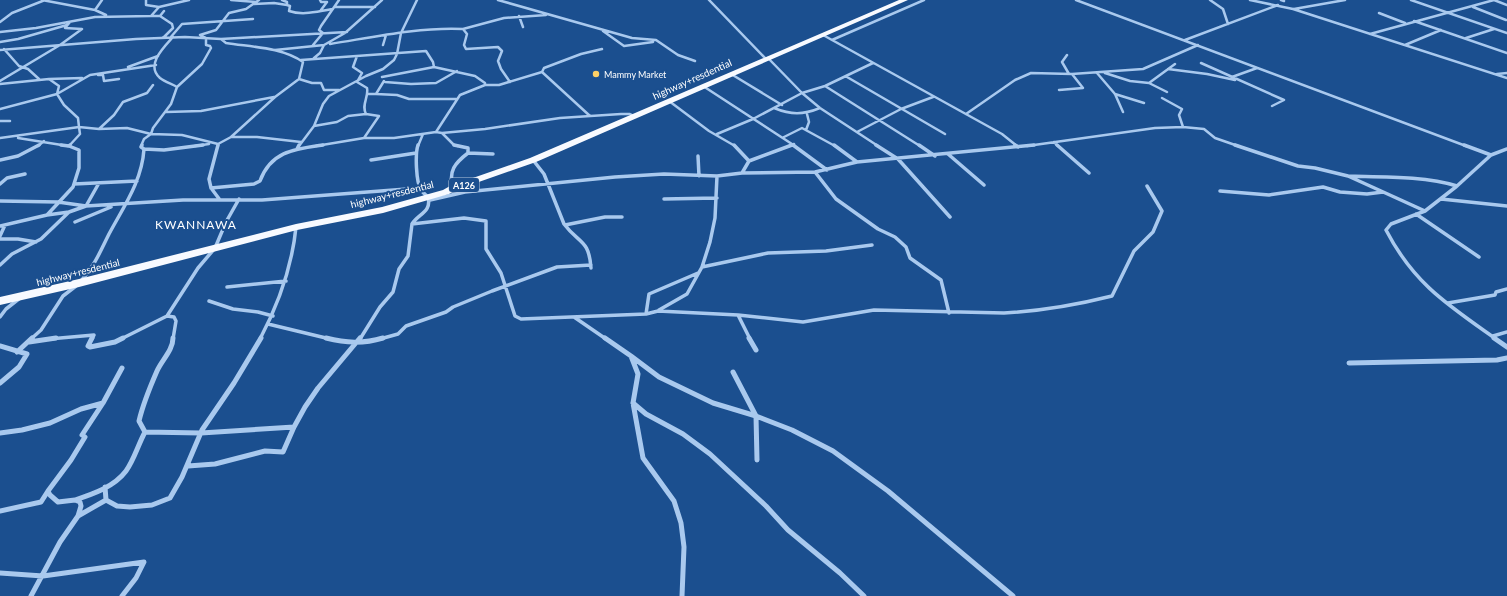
<svg xmlns="http://www.w3.org/2000/svg" width="1507" height="596" font-family="Lato,sans-serif">
<rect width="100%" height="100%" fill="#1b4f8f"/>
<g fill="none" stroke-linecap="round" stroke-linejoin="round">
<path stroke="#a9c9ee" stroke-width="2.5" d="M 42,0 L 95,10 L 106,15
M 146,0 L 146,5 L 159,7 L 151,16 L 160,16 L 172,24 L 173,28 L 163,38
M 231,0 L 256,2
M 282,0 L 287,2 L 287,5 L 290,6 L 289,11 C 304,16 318,11 333,9
M 320,0 L 321,2 L 327,2 L 321,10
M 498,0 L 632,38 L 656,40 L 678,55 L 695,61
M 709,0 L 766,59
M 1076,0 L 1466,146
M 1210,0 L 1223,9 L 1228,24
M 1250,0 L 1293,9 L 1507,78
M 1281,0 L 1284,1
M 1411,0 L 1507,33
M 1494,0 L 1507,5
M 254,4 L 274,3 L 287,5
M 159,7 L 189,0
M 335,7 L 375,7
M 1473,7 L 1506,20
M 1294,9 L 1345,0
M 95,10 L 102,0
M 1379,13 L 1405,23
M 160,16 L 164,11
M 519,16 L 523,27
M 1414,21 L 1507,53
M 0,22 L 12,13 L 45,0
M 463,29 L 504,18 L 546,15
M 603,31 L 624,46 L 653,42
M 0,32 L 36,28 L 95,17 L 151,16
M 1370,34 L 1494,0
M 823,35 L 1002,134 L 1017,146
M 173,37 C 164,47 145,65 160,78 C 165,82 172,84 177,87
M 170,38 L 182,24 L 253,19
M 1466,38 L 1494,29
M 832,40 L 924,0
M 1185,40 L 1278,5
M 0,42 L 18,39 L 67,25
M 330,44 C 374,37 418,27 463,29 L 467,34 L 464,45 L 466,49 L 498,47 L 502,51 L 498,61 L 501,69 L 510,82
M 313,45 L 323,33 L 319,30 L 321,26 L 339,0
M 383,45 L 386,35
M 1405,45 L 1441,30
M 4,49 L 19,66 L 28,69 L 39,79
M 0,50 L 136,39 L 185,37 L 221,39 L 347,32
M 275,50 L 324,45
M 1067,55 L 1062,62 L 1069,74
M 357,56 L 353,67 L 362,73 L 357,82 L 367,88 C 369,97 361,105 366,114 L 379,116 L 364,138
M 314,58 L 320,53 L 324,45 L 345,33 L 382,0
M 768,58 L 802,93 L 820,108 L 878,146
M 301,60 L 426,51 L 433,62 L 434,67 L 475,76 L 485,83 L 485,85 L 460,95 L 436,132
M 1201,63 L 1284,100 L 1272,106
M 128,67 L 158,56
M 1168,69 L 1207,74 L 1235,80
M 542,72 L 590,116
M 1097,73 L 1115,94 L 1123,112
M 1105,73 L 1130,81 L 1149,83
M 731,74 L 782,105
M 1497,74 L 1507,73
M 98,75 L 103,75 L 104,81 L 119,79
M 382,77 L 434,67
M 847,77 L 945,134
M 1232,77 L 1257,68
M 49,79 L 82,78
M 299,79 L 312,83 L 321,83 L 324,90 L 339,90
M 0,81 L 60,45 L 82,29 L 65,28 L 70,22
M 385,82 L 411,84 L 436,83 L 457,71
M 0,84 L 49,79 L 59,86 L 57,94 L 64,105 L 78,118 L 79,127 L 99,129 L 127,128 L 151,134 L 182,135 L 218,144
M 485,85 L 499,85 L 542,72 L 544,68 L 581,54 L 602,49
M 703,86 L 795,146
M 825,86 L 920,146
M 1059,90 L 1083,88 L 1072,74
M 1167,92 L 1149,83 L 1175,64
M 367,94 L 376,94 L 384,81
M 376,94 L 397,95 L 409,99 L 456,99
M 1115,94 L 1144,103
M 1162,98 L 1182,109 L 1179,115 L 1183,127
M 669,101 L 709,131 L 735,146
M 774,108 C 791,115 803,115 820,108
M 0,109 L 57,94 L 90,75 L 156,65
M 166,112 L 201,111 L 274,97
M 966,114 L 1015,80 L 1031,73 L 1072,74 L 1143,69 L 1198,45
M 0,121 L 10,121
M 314,126 L 337,122 L 348,116 L 366,114
M 99,129 L 114,115 L 123,102 L 147,93 L 153,85
M 806,130 L 809,122 L 807,114
M 857,132 L 901,109 L 933,97
M 442,133 L 454,145 L 458,146
M 717,134 L 753,119 L 802,93 L 825,86 L 873,63
M 231,137 L 257,137 L 301,142
M 784,137 L 802,128 L 835,146
M 0,138 L 79,127 L 80,134 L 69,146
M 18,138 L 68,146
M 1054,142 L 1058,146
M 38,146 L 44,141
M 141,146 L 144,139 L 151,134 L 153,128 L 171,104 L 177,87 L 202,64 L 211,48 L 210,46 L 206,45 L 206,38 L 200,35 L 216,30 L 229,13 L 246,9 L 259,0
M 195,146 L 209,144
M 218,146 L 218,144 L 231,137 L 275,97 L 299,79 L 303,62 C 282,47 251,47 226,43 L 221,39
M 299,146 L 314,126 L 323,104 L 329,96 L 366,76 L 383,69 L 394,60 L 397,54 L 401,33 L 417,0
M 316,146 L 364,138 L 394,138 L 436,132 L 442,133 L 485,129 L 560,118 L 621,114 L 630,114 L 634,116
M 418,146 L 423,134
M 789,146 L 794,144
M 1027,146 L 1155,128 L 1183,127 L 1204,129 L 1215,138 L 1238,146"/>
<path stroke="#a9c9ee" stroke-width="3.5" d="M 61,145 L 69,146
M 218,145 L 209,179 L 211,188 L 220,200
M 454,145 L 468,148 L 468,153 L 493,154
M 734,145 L 749,161
M 793,145 L 827,170
M 834,145 L 857,162
M 876,145 L 898,159 L 950,217
M 919,145 L 935,156
M 1015,145 L 1018,147
M 1057,145 L 1089,173
M 1235,145 L 1298,166 L 1315,168 L 1348,176 L 1425,211
M 1464,145 L 1491,155 L 1457,186 L 1425,211 L 1391,224 L 1386,230 C 1414,284 1448,305 1496,339
M 144,149 L 164,150 L 203,145
M 297,149 L 299,145
M 948,154 L 984,185
M 1491,155 L 1507,149
M 698,156 L 699,176
M 0,160 L 18,156 L 39,145
M 371,160 L 416,153
M 533,160 L 544,174 L 564,224 C 579,244 589,239 591,268
M 815,172 L 836,199 L 878,229 L 895,237 L 906,247 L 910,258 L 941,280 L 949,313
M 742,173 L 749,161 L 792,145
M 1348,176 C 1382,177 1425,176 1457,186
M 0,184 L 7,178 L 25,174
M 74,184 L 137,181
M 211,188 L 254,184 L 260,181 C 271,151 295,149 323,145
M 453,188 C 448,171 455,163 468,153
M 1220,191 L 1269,195 L 1323,187 L 1340,192 L 1367,194 L 1383,192
M 664,199 L 717,198
M 1441,199 L 1507,206
M 430,200 L 465,192 L 615,177 L 664,174 L 717,176 L 742,173 L 815,172 L 857,162 L 1034,145
M 0,201 L 58,202 L 86,206 L 183,200 L 262,200 L 420,188
M 69,212 L 86,206 L 99,183
M 1416,214 L 1479,257
M 75,222 L 111,207
M 412,224 L 464,218 L 486,221 L 486,249 L 501,273 L 515,316 L 521,319 L 646,314 L 658,311 L 738,315 L 803,322 L 874,310 L 1004,313 C 1041,311 1076,305 1112,296 L 1134,251 L 1153,232 L 1162,211 L 1147,186
M 565,225 L 605,217 L 622,217
M 0,226 L 47,215
M 0,236 L 5,225
M 0,239 L 18,239 L 36,242
M 0,265 L 12,254 L 41,239 L 69,212 L 47,215 L 73,187 L 79,168 L 79,150 L 69,146 L 70,145
M 702,267 L 768,253 L 826,251 L 872,245
M 81,281 C 94,267 101,250 109,234 C 124,206 142,181 144,149 L 141,147 L 142,145
M 227,287 L 286,281
M 209,301 L 233,309 L 258,312 L 273,316
M 1448,303 L 1495,295 L 1496,292 L 1507,289
M 659,310 L 687,294 L 702,267 L 710,242 L 715,218 L 717,176
M 646,314 L 649,294 L 698,273
M 738,315 L 750,339
M 167,316 L 174,317 L 176,321 L 173,339
M 0,317 L 6,309 L 20,298
M 574,317 L 606,339
M 268,324 L 330,339
M 1493,336 L 1507,332
M 31,339 L 41,330 L 63,296 L 76,286
M 49,339 L 94,335 L 92,339
M 121,339 L 167,316 L 198,268 L 215,248 L 226,222 L 239,199
M 260,339 C 279,303 292,267 296,227
M 360,339 L 380,307 L 393,292 L 399,269 L 408,256 L 412,224 C 418,214 432,212 428,197 C 426,195 423,193 421,190 C 416,182 415,154 418,145
M 380,339 L 398,334 L 406,326 L 446,312 L 453,307 L 492,291 L 557,267 L 591,265"/>
<path stroke="#a9c9ee" stroke-width="5" d="M 92,338 L 88,346 L 90,347 L 115,342 L 123,338
M 326,338 C 346,343 363,344 383,338
M 605,338 L 631,356 L 638,374 L 633,403 L 643,458 L 674,501 L 681,523 L 684,547 L 682,596
M 749,338 L 756,350
M 1494,338 L 1507,347
M 29,342 L 56,338
M 0,346 L 27,354 L 19,367 L 0,383
M 17,352 L 32,338
M 631,356 L 659,377 L 713,403 L 756,416 L 792,430 L 833,451 L 888,491 L 1013,596
M 1349,363 L 1497,360 L 1507,358
M 733,372 L 756,416 L 757,460
M 633,403 L 646,414 L 683,434 L 710,454 L 766,506 L 788,530 L 840,573 L 864,596
M 294,427 L 305,407 L 318,388 L 360,338
M 145,432 L 201,433 L 294,427 L 283,452 L 265,451 L 215,464 L 188,466
M 0,433 L 22,430 L 50,423 L 81,409 L 103,403
M 105,487 L 106,500 L 117,506 L 130,507 L 152,505 L 170,498 L 182,477 L 202,430 L 234,383 L 261,338
M 75,500 C 93,494 114,487 126,471 C 134,460 138,445 145,432 L 139,421 C 143,404 150,387 157,371 C 162,360 173,350 173,338
M 0,511 L 41,502 L 48,491
M 78,516 L 106,500
M 0,573 L 43,576 L 144,562 L 136,578 L 122,596
M 31,596 L 60,542 L 78,516 L 81,506 L 80,502 L 75,500 L 58,502 L 50,495 L 48,491 L 71,460 L 85,437 L 82,435 L 103,403 L 122,368"/>
<path fill="#f8faff" fill-rule="evenodd" d="M 899,0 L 908,0 L 536,162 L 456,190 L 449,194 L 383,213 L 297,230 L 79,287 L 0,305 L 0,297 L 79,279 L 296,224 L 382,207 L 443,190 L 450,186 L 530,158 Z"/>
</g>
<circle fill="#ffd166" stroke="#1b4f8f" stroke-width="1.5" cx="596" cy="74" r="4"/>
<g text-anchor="middle" dominant-baseline="central" stroke-width="4" stroke-linejoin="round" paint-order="stroke">
<g font-size="9" fill="#fff" stroke="#1b4f8f" text-anchor="start">
<text x="604" y="74">Mammy Market</text>
</g>
<rect fill="#1b4f8f" stroke="#bbcadd" stroke-width="1" x="449" y="178" width="30" height="14" rx="3"/>
<g font-size="9" font-weight="bold" fill="#fff">
<text x="464" y="185">A126</text>
</g>
<g font-size="10" fill="#fff" stroke="#1b4f8f">
<text transform="translate(692 79) rotate(-24)">highway+resdential</text>
<text transform="translate(392 194) rotate(-14)">highway+resdential</text>
<text transform="translate(78 272) rotate(-14)">highway+resdential</text>
</g>
<g font-size="12" letter-spacing="1" fill="#fff" stroke="#1b4f8f">
<text x="196" y="224">KWANNAWA</text>
</g>
</g>
</svg>
